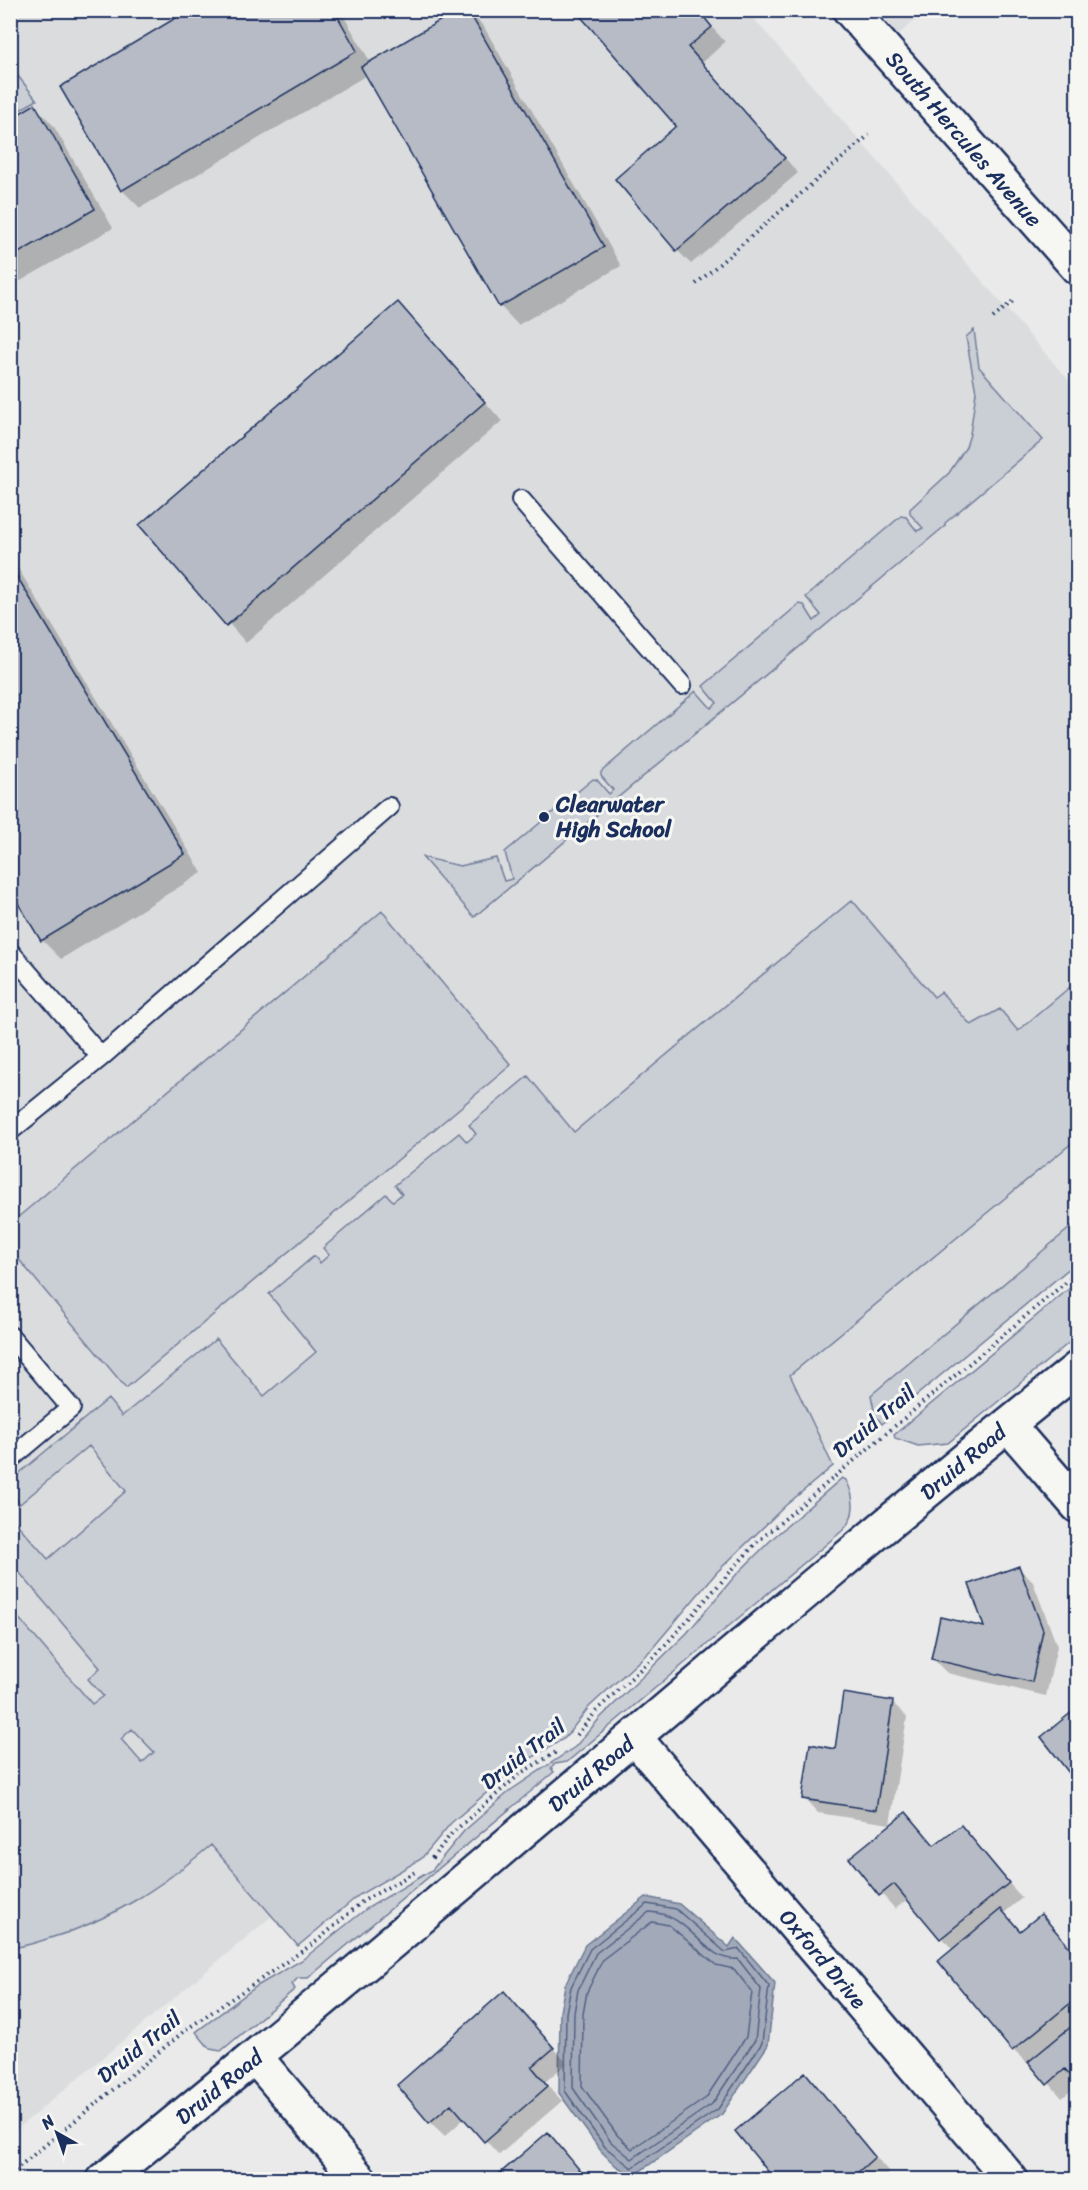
<svg xmlns="http://www.w3.org/2000/svg" width="1088" height="2190" font-family="Sriracha,sans-serif">
<rect width="100%" height="100%" fill="#e9eae9"/>
<filter id="ink" filterUnits="userSpaceOnUse"><feTurbulence type="fractalNoise" baseFrequency=".0167" numOctaves="2"/><feDisplacementMap in="SourceGraphic" scale="12" xChannelSelector="R" yChannelSelector="G"/><feConvolveMatrix kernelMatrix="1 2 1 2 8 2 1 2 1" color-interpolation-filters="sRGB"/></filter>
<g filter="url(#ink)">
<path fill="#dadcde" d="M 11,11 L 747,11 L 1077,390 L 1077,1244 L 11,2134 Z
M 876,11 L 925,11 L 898,35 Z"/>
<path fill="#caced5" stroke="#727e9a" stroke-width="1.5" fill-rule="evenodd" d="M 10,66 L 37,100 L 11,115 L 10,115 Z
M 974,330 L 979,367 L 1043,440 L 945,523 L 945,526 L 474,917 L 422,857 L 460,866 L 496,858 L 504,881 L 512,879 L 505,852 L 593,779 L 597,780 L 609,794 L 613,790 L 601,776 L 601,772 L 696,691 L 711,708 L 717,703 L 703,686 L 799,604 L 804,605 L 814,621 L 821,615 L 806,597 L 901,516 L 906,517 L 917,531 L 923,528 L 910,514 L 910,509 L 949,473 L 966,447 L 970,434 L 976,392 L 966,337 Z
M 852,900 L 934,997 L 941,992 L 971,1025 L 1000,1009 L 1018,1031 L 1077,981 L 1078,1138 L 790,1375 L 833,1466 L 785,1506 L 717,1572 L 651,1650 L 589,1707 L 565,1738 L 518,1766 L 451,1823 L 421,1859 L 359,1895 L 298,1946 L 211,1845 C 161,1887 111,1921 47,1939 C 35,1943 23,1947 11,1948 L 11,1609 L 92,1704 L 103,1696 L 88,1679 L 100,1668 L 19,1572 L 11,1578 L 11,1517 L 48,1559 L 126,1491 L 89,1446 L 20,1504 L 14,1496 L 11,1498 L 11,1480 L 108,1399 L 122,1416 L 216,1339 L 264,1396 L 316,1352 L 269,1294 L 314,1256 L 320,1263 L 329,1255 L 323,1248 L 386,1194 L 393,1201 L 402,1194 L 395,1185 L 459,1133 L 467,1142 L 476,1134 L 469,1125 L 528,1076 L 574,1132 ZM 132,1729 L 154,1752 L 142,1763 L 121,1739 Z
M 382,911 L 511,1065 L 126,1388 L 11,1250 L 11,1223 Z
M 1077,1222 L 1077,1262 L 882,1424 L 875,1415 L 871,1395 Z
M 1077,1282 L 1077,1336 L 948,1443 L 918,1446 L 895,1438 L 894,1435 Z
M 842,1478 L 846,1480 C 855,1497 857,1517 842,1531 L 567,1762 L 555,1764 L 551,1768 L 554,1772 L 308,1978 L 298,1978 L 292,1984 L 295,1989 L 221,2051 L 210,2049 L 196,2032 L 257,1986 L 302,1960 L 366,1909 L 432,1870 L 464,1831 L 511,1790 L 575,1747 L 600,1718 L 687,1633 L 735,1576 L 773,1538 Z"/>
<path fill="#a2aaba" stroke="#6c7995" stroke-width="1.5" d="M 646,1897 L 679,1904 L 729,1947 L 735,1938 L 775,1983 L 768,2045 L 722,2114 L 633,2176 L 616,2166 L 601,2151 L 559,2093 L 560,2012 L 565,1985 L 585,1945 Z"/>
<path fill="#0003" d="M 192,10 L 340,10 L 371,63 L 468,10 L 484,27 L 621,266 L 518,325 L 500,306 L 367,75 L 140,208 L 122,190 Z
M 577,10 L 697,10 L 725,42 L 702,63 L 798,173 L 691,264 L 677,250 L 679,127 Z
M 35,106 L 53,125 L 113,228 L 10,287 L 10,120 Z
M 398,304 L 502,421 L 246,643 L 142,525 Z
M 10,555 L 202,873 L 61,959 L 42,940 L 10,887 Z
M 1018,1567 L 1033,1582 L 1057,1646 L 1046,1696 L 947,1673 L 932,1658 L 986,1629 Z
M 892,1702 L 907,1717 L 890,1824 L 818,1813 L 804,1798 L 836,1750 Z
M 906,1814 L 935,1846 L 960,1827 L 1022,1898 L 1004,1913 L 1021,1932 L 1041,1916 L 1078,1957 L 1078,2085 L 1062,2098 L 1031,2062 L 1028,2064 L 1013,2050 L 940,1961 L 953,1950 L 908,1899 L 895,1909 L 851,1859 Z
M 504,1993 L 567,2063 L 545,2082 L 562,2101 L 499,2155 L 465,2118 L 445,2136 L 430,2122 Z
M 805,2074 L 889,2172 L 880,2180 L 777,2180 Z"/>
<g fill="none" stroke-linecap="round" stroke-linejoin="round">
<path stroke="#516083" stroke-width="1.5" d="M 647,1904 L 676,1909 L 725,1952 L 739,1949 L 769,1986 L 762,2043 L 718,2109 L 632,2168 L 605,2147 L 565,2091 L 566,2013 L 571,1987 L 590,1949 Z
M 649,1912 C 691,1913 703,1962 738,1959 L 761,1989 L 755,2040 L 712,2104 L 632,2159 L 611,2142 L 573,2088 L 574,2013 L 578,1990 L 596,1953 Z
M 652,1922 L 669,1925 L 716,1965 L 734,1969 L 752,1992 L 746,2037 L 706,2098 L 632,2149 L 618,2136 L 582,2086 L 583,2014 L 587,1992 L 603,1959 Z"/>
</g>
<path fill="#b6bbc6" stroke="#1b2f5e" stroke-width="1.5" d="M 189,10 L 334,10 L 357,51 L 121,191 L 60,87 Z
M 458,10 L 468,10 L 604,247 L 499,307 L 361,67 Z
M 575,10 L 698,10 L 712,27 L 688,47 L 785,158 L 676,251 L 615,179 L 676,126 Z
M 35,104 L 95,209 L 10,258 L 10,119 Z
M 398,302 L 485,402 L 226,626 L 139,525 Z
M 10,565 L 185,854 L 41,941 L 10,890 Z
M 1019,1566 L 1043,1630 L 1032,1682 L 931,1659 L 940,1617 L 984,1627 L 969,1584 Z
M 843,1693 L 893,1701 L 876,1810 L 802,1799 L 810,1744 L 835,1749 Z
M 1078,1707 L 1078,1775 L 1073,1778 L 1041,1737 Z
M 906,1812 L 934,1845 L 961,1825 L 1009,1883 L 940,1939 L 894,1884 L 879,1896 L 849,1858 Z
M 1001,1909 L 1020,1931 L 1041,1914 L 1078,1957 L 1078,1997 L 1012,2051 L 938,1961 Z
M 504,1991 L 554,2048 L 532,2067 L 548,2086 L 484,2142 L 451,2104 L 429,2123 L 397,2085 Z
M 1078,2021 L 1078,2084 L 1065,2069 L 1047,2085 L 1028,2062 Z
M 805,2072 L 875,2157 L 849,2180 L 775,2180 L 735,2131 Z
M 548,2132 L 588,2180 L 492,2180 Z"/>
<g fill="none" stroke-linecap="round" stroke-linejoin="round">
<defs>
<path id="service" d="M 521,500 L 682,685
M 10,952 L 101,1057
M 10,1131 L 101,1057 L 389,807
M 10,1336 L 71,1408 L 10,1459"/>
<path id="minor" d="M 1008,1425 L 1078,1506
M 635,1738 L 1011,2180
M 256,2058 L 360,2180"/>
<path id="tertiary" d="M 850,10 L 1078,268
M 104,2180 C 433,1914 748,1633 1078,1368"/>
</defs>
<use href="#service" stroke="#1b2f5e" stroke-width="22"/>
<use href="#minor" stroke="#1b2f5e" stroke-width="38"/>
<use href="#tertiary" stroke="#1b2f5e" stroke-width="38"/>
<path stroke="#1b2f5e" stroke-width="4" stroke-dasharray="1.5 4.5" stroke-linecap="butt" d="M 696,284 L 869,135
M 993,318 L 1013,301
M 577,1735 L 598,1709 L 660,1651 L 756,1543 L 1078,1272
M 432,1858 L 452,1833 L 521,1773 L 558,1751
M 10,2174 L 187,2029 L 317,1941 L 363,1901 L 415,1872"/>
<use href="#service" stroke="#f6f6f2" stroke-width="18"/>
<use href="#minor" stroke="#f6f6f2" stroke-width="33"/>
<use href="#tertiary" stroke="#f6f6f2" stroke-width="33"/>
</g>
</g>
<circle fill="#1b2f5e" stroke="#f6f6f2" stroke-width="2" cx="544" cy="817" r="6"/>
<g text-anchor="middle" dominant-baseline="central" stroke-width="6" stroke-linejoin="round" paint-order="stroke">
<g font-size="22" fill="#1b2f5e" stroke="#f6f6f2">
<text transform="translate(964 139) rotate(49)">South Hercules Avenue</text>
<text transform="translate(874 1421) rotate(-40)">Druid Trail</text>
<text transform="translate(963 1462) rotate(-40)">Druid Road</text>
<text transform="translate(523 1754) rotate(-38)">Druid Trail</text>
<text transform="translate(591 1774) rotate(-40)">Druid Road</text>
<text transform="translate(823 1959) rotate(50)">Oxford Drive</text>
<text transform="translate(139 2047) rotate(-39)">Druid Trail</text>
<text transform="translate(219 2087) rotate(-39)">Druid Road</text>
</g>
<g font-size="22" font-weight="bold" fill="#1b2f5e" stroke="#f6f6f2" text-anchor="start">
<text x="556" y="804">Clearwater<tspan x="556" dy="25">High School</tspan></text>
</g>
</g>
<rect width="1088" height="2190" fill="none" stroke="#f6f6f2" stroke-width="36"/>
<rect x="18" y="18" width="1052" height="2154" fill="none" stroke="#1b2f5e" stroke-width="2" filter="url(#ink)"/>
<g transform="translate(57 2133) rotate(320)" stroke="#f6f6f2" stroke-width="4.5" paint-order="stroke">
<path d="M0-4.5L10 22L0 15L-10 22Z" fill="#1b2f5e"/>
<text y="-9" font-size="16" font-weight="bold" text-anchor="middle" fill="#1b2f5e">N</text>
</g>
</svg>
